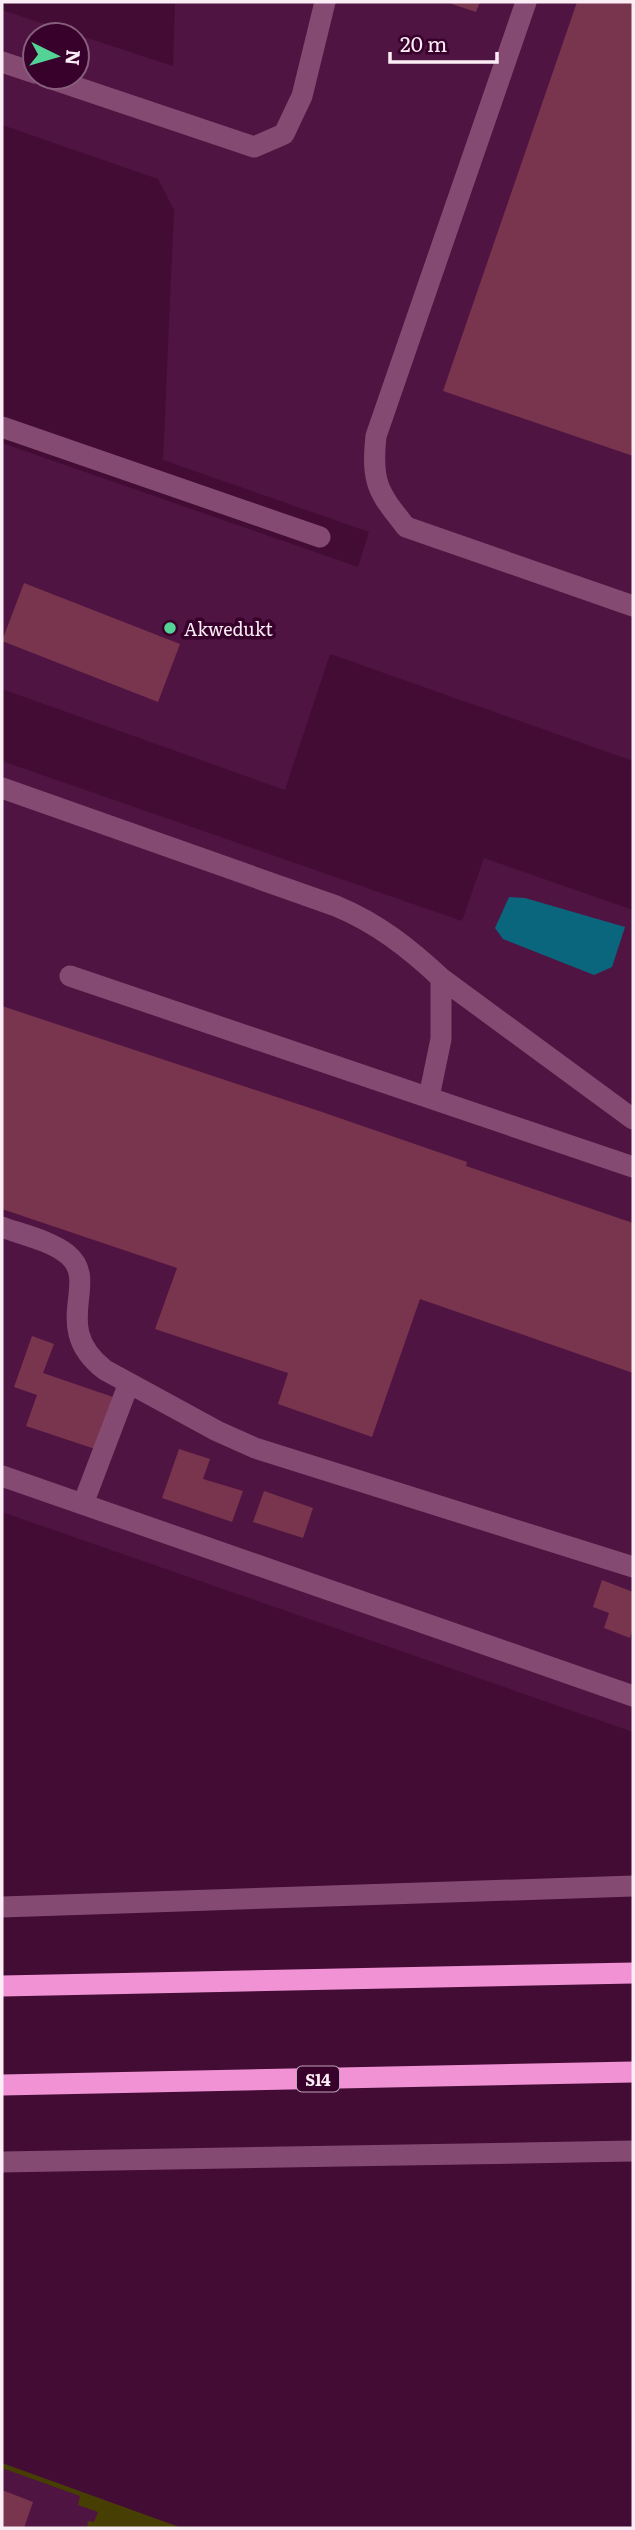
<svg xmlns="http://www.w3.org/2000/svg" width="635" height="2530" font-family="Literata,serif">
<rect width="100%" height="100%" fill="#420c35"/>
<path fill="#501442" fill-rule="evenodd" d="M 175,2 L 633,2 L 633,761 L 330,654 L 285,790 L 2,689 L 2,443 L 358,567 L 369,532 L 163,460 L 174,210 L 158,179 L 2,125 L 2,10 L 173,66 ZM 35,35 L 77,35 L 77,77 L 35,77 Z
M 2,761 L 462,921 L 484,858 L 633,910 L 633,1732 L 2,1512 Z
M 2,2463 L 182,2528 L 2,2528 Z"/>
<path fill="#473e03" d="M 2,2463 L 182,2528 L 87,2528 L 88,2521 L 94,2522 L 98,2512 L 78,2505 L 80,2496 L 2,2468 Z"/>
<path fill="#0a667c" d="M 509,897 L 525,898 L 625,927 L 612,967 L 594,975 L 503,939 L 495,928 Z"/>
<path fill="#78354d" d="M 446,2 L 480,2 L 476,12 Z
M 577,2 L 633,2 L 633,456 L 443,391 Z
M 24,583 L 180,644 L 158,702 L 2,641 Z
M 2,1006 L 322,1112 L 467,1162 L 466,1166 L 633,1223 L 633,1373 L 420,1299 L 372,1437 L 278,1404 L 288,1373 L 155,1329 L 177,1268 L 2,1209 Z
M 32,1336 L 54,1344 L 43,1373 L 113,1397 L 95,1449 L 26,1426 L 37,1395 L 14,1387 Z
M 179,1449 L 210,1459 L 203,1479 L 243,1491 L 232,1522 L 162,1498 Z
M 264,1491 L 313,1508 L 303,1538 L 253,1522 Z
M 602,1580 L 633,1592 L 633,1627 L 630,1638 L 604,1628 L 609,1613 L 593,1607 Z
M 2,2490 L 33,2502 L 24,2528 L 2,2528 Z"/>
<g fill="none" stroke-linecap="round" stroke-linejoin="round">
<path stroke="#844a72" stroke-width="21" d="M 526,2 L 376,436 C 371,483 378,492 406,527 L 633,606
M 2,62 L 35,73
M 46,77 L 254,147 L 284,134 L 302,96 L 325,2
M 2,427 L 320,537
M 2,788 L 336,906 C 377,923 409,948 441,978 L 441,1039 L 429,1097
M 70,976 L 633,1167
M 441,978 L 633,1119
M 2,1227 C 23,1235 49,1240 67,1254 C 102,1282 48,1326 105,1370 L 217,1431 L 255,1448 L 633,1567
M 2,1476 L 633,1696
M 83,1504 L 129,1383
M 2,1907 L 633,1886
M 2,2162 L 633,2151"/>
<path stroke="#f092d3" stroke-width="21" d="M 2,1986 L 633,1973
M 2,2085 L 633,2072"/>
</g>
<circle fill="#53d396" stroke="#37012b" stroke-width="2.5" cx="170" cy="628" r="7"/>
<g text-anchor="middle" dominant-baseline="central" stroke-width="7" stroke-linejoin="round" paint-order="stroke">
<rect fill="#37012b" stroke="#c0a6b8" stroke-width="2" x="297" y="2066.5" width="42" height="25" rx="5"/>
<g font-size="16" font-weight="bold" fill="#fbedf5">
<text x="318" y="2079">S14</text>
</g>
<g font-size="18" fill="#fbedf5" stroke="#37012b" text-anchor="start">
<text x="184" y="628">Akwedukt</text>
</g>
</g>
<rect width="635" height="2530" fill="none" stroke="#fbedf5" stroke-width="7"/>
<g transform="translate(56 56) rotate(95)"><circle r="33" fill="#37012b" stroke="#855f7c" stroke-width="2"/>
<path d="M0-5L12 26L0 18L-12 26Z" fill="#53d396"/>
<text y="-10" font-size="19" font-weight="bold" text-anchor="middle" fill="#fbedf5">N</text>
</g>
<path d="M390 52v10h107v-10" fill="none" stroke="#fbedf5" stroke-width="3.5"/>
<text x="400" y="52" font-size="21" fill="#fbedf5" stroke="#37012b" stroke-width="5" paint-order="stroke">20 m</text>
</svg>
